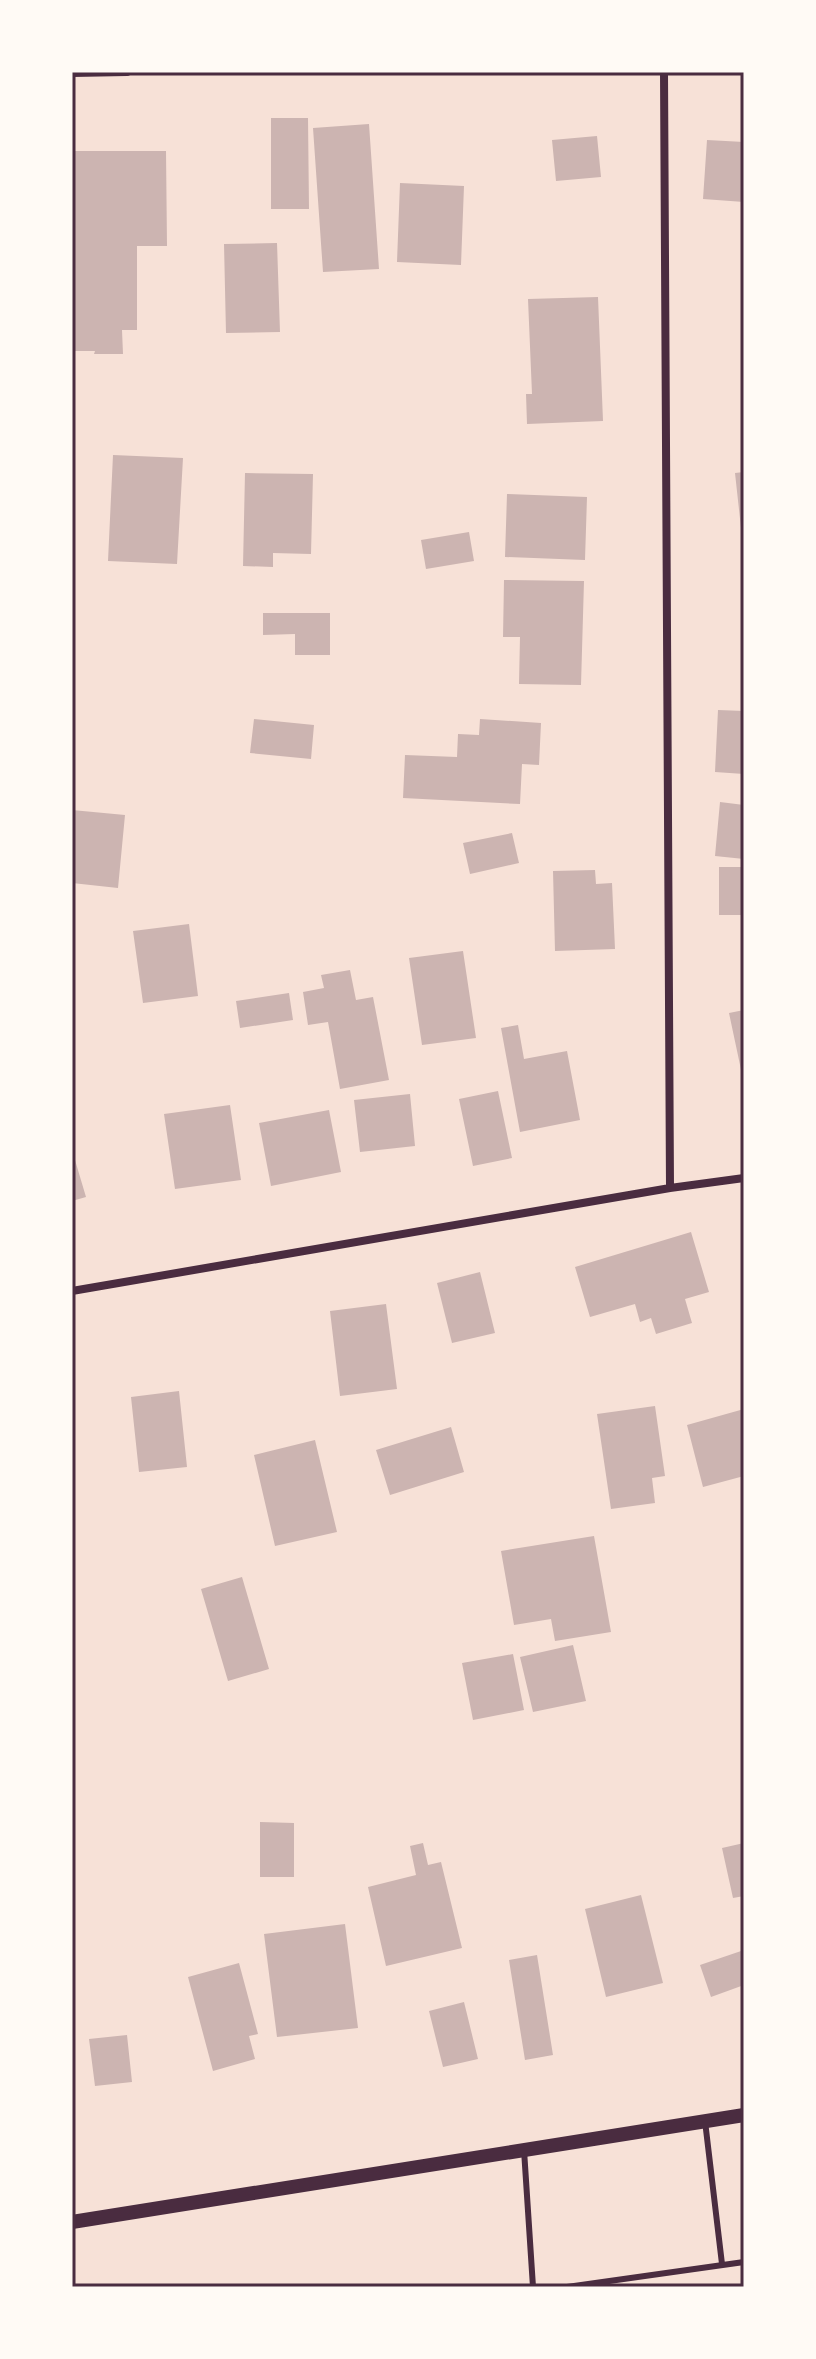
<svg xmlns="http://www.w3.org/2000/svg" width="816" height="2359" font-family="Commissioner,sans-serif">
<rect width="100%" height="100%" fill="#f7e1d7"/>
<path fill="#ccb4b1" d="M 271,118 L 308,118 L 309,209 L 271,209 Z
M 369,124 L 379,269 L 323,272 L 313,128 Z
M 597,136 L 601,177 L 556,181 L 552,140 Z
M 707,140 L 744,142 L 744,202 L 703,199 Z
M 72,151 L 166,151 L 167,246 L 137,246 L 137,330 L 122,330 L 123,354 L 94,354 L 95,351 L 72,351 Z
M 400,183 L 464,186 L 461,265 L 397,262 Z
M 277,243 L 280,332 L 226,333 L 224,244 Z
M 598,297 L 603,421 L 527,424 L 526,394 L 532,394 L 528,299 Z
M 113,455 L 183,458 L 177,564 L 108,561 Z
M 744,472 L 744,537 L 742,537 L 735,473 Z
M 245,473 L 313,474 L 311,554 L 273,553 L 273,567 L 243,566 Z
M 507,494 L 587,497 L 585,560 L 505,557 Z
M 469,532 L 474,561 L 426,569 L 421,540 Z
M 504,580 L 584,581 L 581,685 L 519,684 L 520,637 L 503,637 Z
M 263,613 L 330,613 L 330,655 L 295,655 L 295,634 L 263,635 Z
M 718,710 L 744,711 L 744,774 L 715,772 Z
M 254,719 L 314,725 L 311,759 L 250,753 Z
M 480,719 L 541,723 L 539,765 L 522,764 L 520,804 L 403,798 L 405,755 L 457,757 L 458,734 L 479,735 Z
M 720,802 L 744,805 L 744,859 L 715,856 Z
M 72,810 L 125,815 L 118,888 L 72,883 Z
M 512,833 L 519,863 L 470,874 L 463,843 Z
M 719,867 L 744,867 L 744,915 L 719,915 Z
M 595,870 L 596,884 L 612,883 L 615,949 L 555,951 L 553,871 Z
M 189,924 L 198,996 L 143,1003 L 133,931 Z
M 463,951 L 476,1038 L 422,1045 L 409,958 Z
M 350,970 L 356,1000 L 373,997 L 389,1080 L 340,1089 L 328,1022 L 308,1025 L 303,992 L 324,988 L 321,975 Z
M 289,993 L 293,1020 L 240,1028 L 236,1001 Z
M 744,1010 L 744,1079 L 743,1079 L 729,1013 Z
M 518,1025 L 524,1059 L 567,1051 L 580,1120 L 520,1132 L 501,1028 Z
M 498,1091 L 512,1158 L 473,1166 L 459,1099 Z
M 410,1094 L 415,1146 L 360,1152 L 354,1100 Z
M 230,1105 L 241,1180 L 175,1189 L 164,1114 Z
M 329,1110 L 341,1172 L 271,1186 L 259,1123 Z
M 72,1150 L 86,1197 L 72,1201 Z
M 691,1232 L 709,1292 L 685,1299 L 692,1323 L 656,1334 L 651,1318 L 640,1322 L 635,1304 L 590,1317 L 575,1267 Z
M 480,1272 L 495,1333 L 452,1343 L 437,1283 Z
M 386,1304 L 397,1389 L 340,1396 L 330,1311 Z
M 179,1391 L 187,1467 L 139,1472 L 131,1397 Z
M 655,1406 L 665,1476 L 652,1478 L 655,1503 L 611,1509 L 597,1414 Z
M 744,1409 L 744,1476 L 703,1487 L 687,1425 Z
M 451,1427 L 464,1472 L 390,1495 L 376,1450 Z
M 315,1440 L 337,1532 L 275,1546 L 254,1455 Z
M 594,1536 L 611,1632 L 555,1641 L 551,1619 L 514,1625 L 501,1551 Z
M 242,1577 L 269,1669 L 228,1681 L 201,1589 Z
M 573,1645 L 586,1701 L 533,1712 L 520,1657 Z
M 513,1654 L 524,1710 L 473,1720 L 462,1663 Z
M 260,1822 L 294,1823 L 294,1877 L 260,1877 Z
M 423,1843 L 428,1865 L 441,1862 L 462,1948 L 386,1966 L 368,1887 L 416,1875 L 410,1846 Z
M 744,1843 L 744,1896 L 733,1898 L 722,1848 Z
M 641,1895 L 663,1983 L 606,1997 L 585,1909 Z
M 345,1924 L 358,2028 L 277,2037 L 264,1934 Z
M 744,1950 L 744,1985 L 711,1997 L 700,1965 Z
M 537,1955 L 553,2055 L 525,2060 L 509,1960 Z
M 239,1963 L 258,2034 L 249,2036 L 255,2059 L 213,2071 L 188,1977 Z
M 464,2002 L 478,2059 L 443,2067 L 429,2011 Z
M 127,2035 L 132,2082 L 95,2086 L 89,2039 Z"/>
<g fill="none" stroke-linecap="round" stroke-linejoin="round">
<path stroke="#4a2c40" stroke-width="6" d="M 705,2121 L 722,2264
M 524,2150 L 533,2287
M 567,2287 L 744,2262"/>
<path stroke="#4a2c40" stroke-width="8" d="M 664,72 L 670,1188
M 72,73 L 127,72
M 72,1291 L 670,1188 L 744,1178"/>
<path stroke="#4a2c40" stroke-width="14" d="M 72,2222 L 744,2115"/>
</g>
<rect width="816" height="2359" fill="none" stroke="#fffaf5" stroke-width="148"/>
<rect x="74" y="74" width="668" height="2211" fill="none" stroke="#4a2c40" stroke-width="3"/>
</svg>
